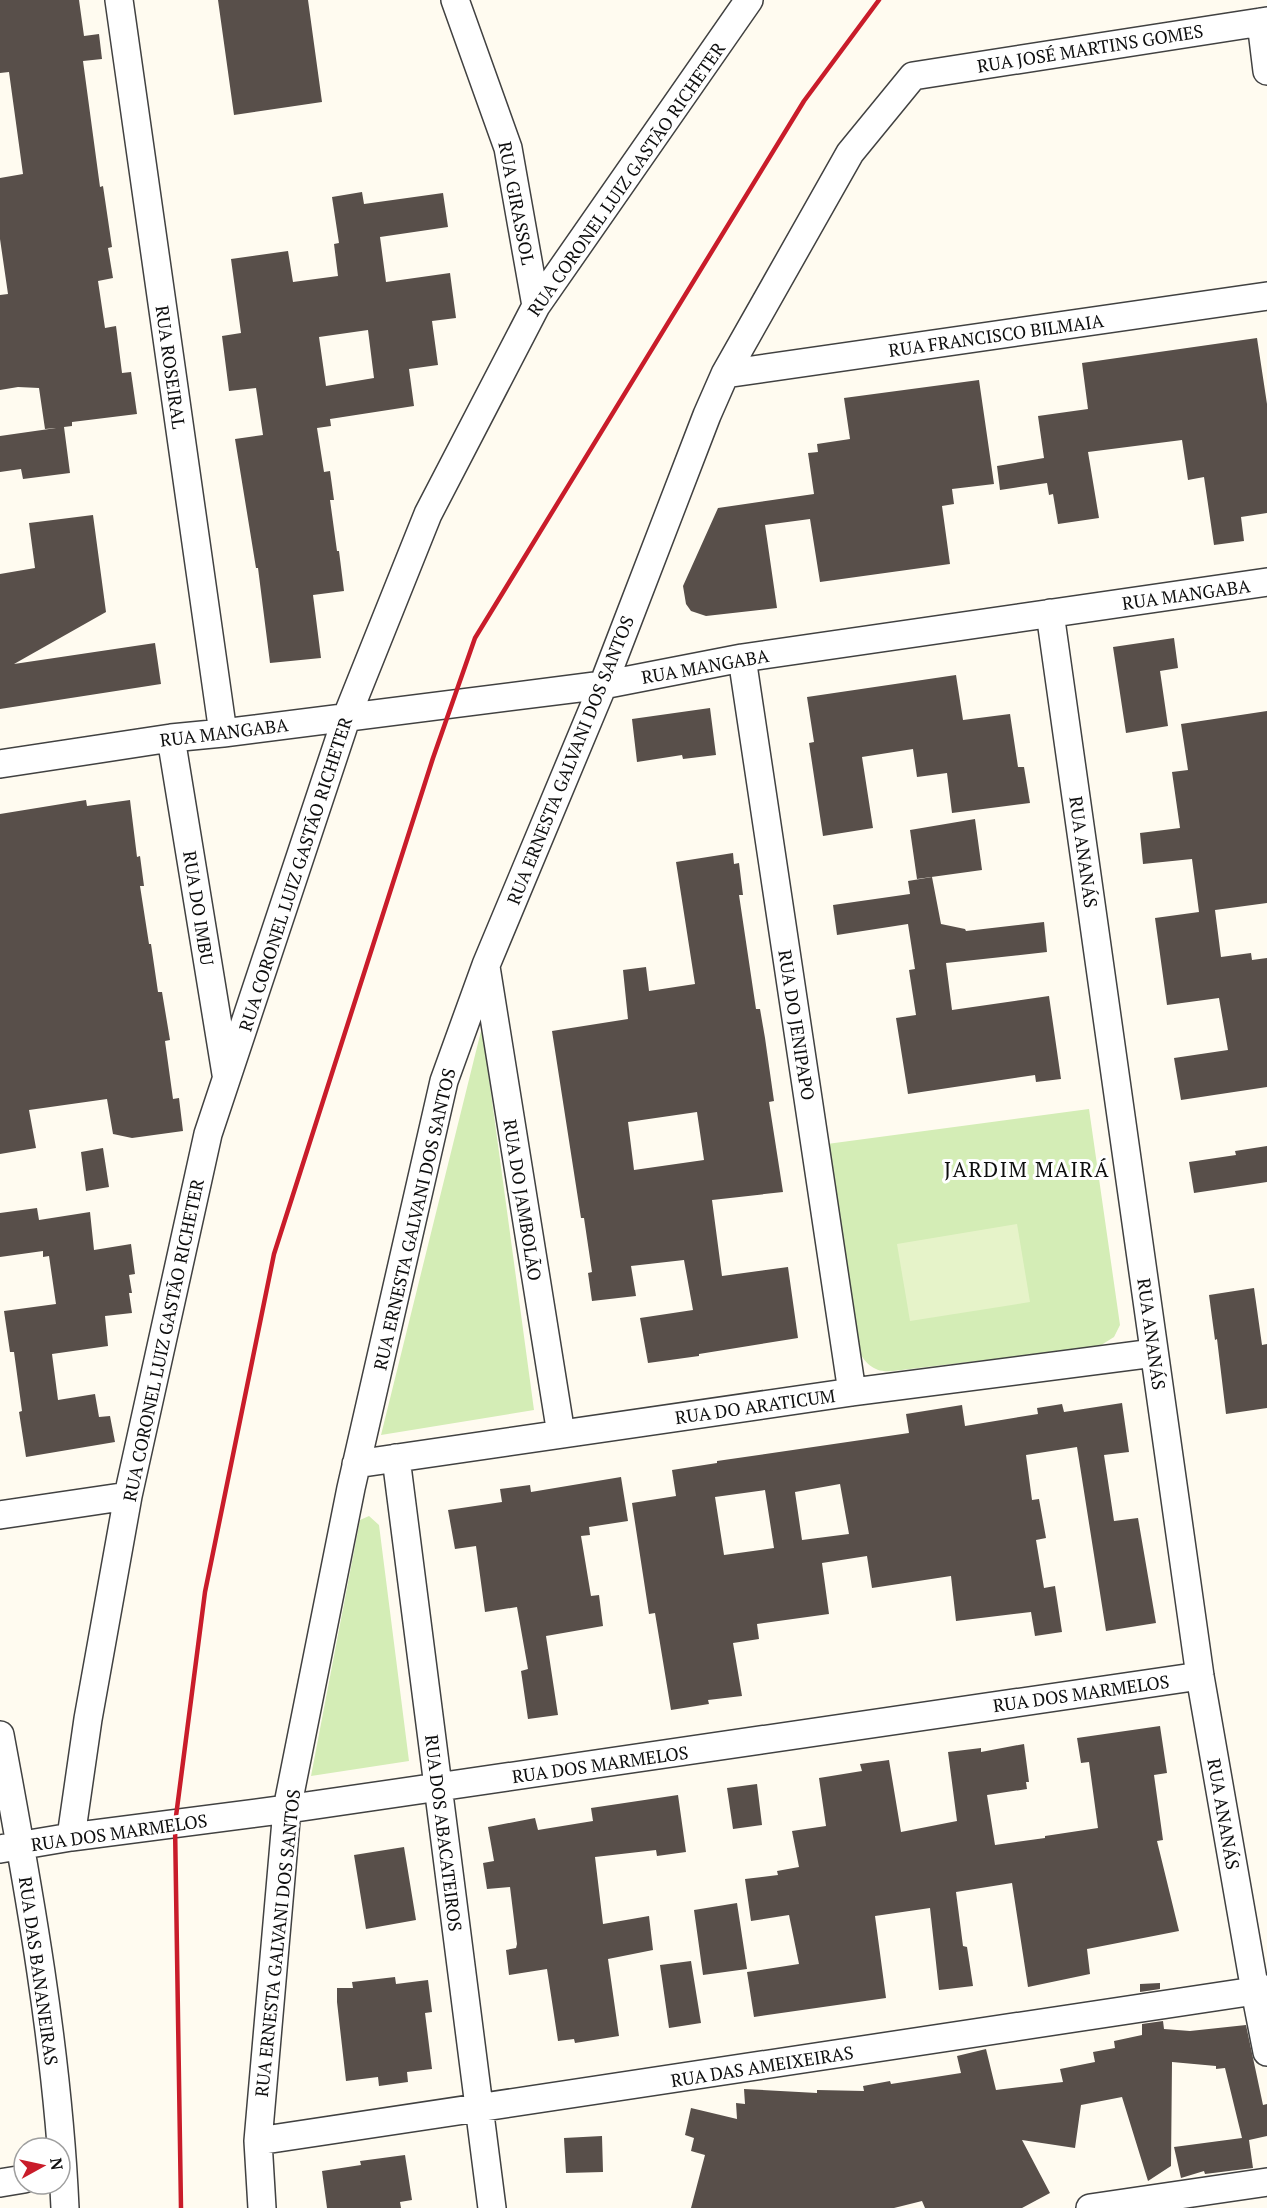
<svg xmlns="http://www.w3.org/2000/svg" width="1267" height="2208" font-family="'PT Serif',serif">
<rect width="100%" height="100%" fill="#fffbf0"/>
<path fill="#d4edb6" d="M 482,1027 L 534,1410 L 381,1435 Z
M 1089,1109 L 1120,1325 L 1114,1337 L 1098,1347 L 893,1371 C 874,1373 866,1364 857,1349 L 827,1144 Z
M 369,1516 L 379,1525 L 409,1761 L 311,1776 L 360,1520 Z"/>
<path fill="#e6f3c9" d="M 1017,1224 L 1030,1302 L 910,1321 L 897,1244 Z"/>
<path fill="#584f4a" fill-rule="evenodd" d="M 0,0 L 79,0 L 84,36 L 99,34 L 102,59 L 83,61 L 100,187 L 103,186 L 112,247 L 108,248 L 113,278 L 98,281 L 105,328 L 116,326 L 122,373 L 131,372 L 137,414 L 72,422 L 72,426 L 64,427 L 70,473 L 23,479 L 21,469 L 0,472 L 0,436 L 56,428 L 45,429 L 39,388 L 18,387 L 0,390 L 0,295 L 8,294 L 0,239 L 0,178 L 23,174 L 9,72 L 0,73 Z
M 218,0 L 308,0 L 322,102 L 234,115 Z
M 362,192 L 364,204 L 443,193 L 448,227 L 380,237 L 386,282 L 450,273 L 456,318 L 432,321 L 438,365 L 409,369 L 414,406 L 330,419 L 331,426 L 317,428 L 324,472 L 330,471 L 334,500 L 330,500 L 337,551 L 339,551 L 344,591 L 313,595 L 321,658 L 270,663 L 258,568 L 256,568 L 235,439 L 263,435 L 256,388 L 229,391 L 222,336 L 241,333 L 231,259 L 288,251 L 293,282 L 338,276 L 334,244 L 339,243 L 332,197 ZM 368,330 L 374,378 L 326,386 L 319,337 Z
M 1257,338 L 1267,404 L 1267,513 L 1241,517 L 1244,541 L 1214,545 L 1204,477 L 1188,480 L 1182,440 L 1088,452 L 1099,518 L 1058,524 L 1053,494 L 1049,495 L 1047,483 L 1000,490 L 997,466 L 1044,458 L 1038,416 L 1088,409 L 1082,363 Z
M 979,380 L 994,484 L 952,489 L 954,504 L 942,506 L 950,564 L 820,582 L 810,519 L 765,525 L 777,608 L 706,616 L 691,611 L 686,604 L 683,586 L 718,508 L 814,494 L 808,453 L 818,452 L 817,444 L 850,439 L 844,398 Z
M 93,515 L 106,612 L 14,664 L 155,643 L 161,684 L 0,709 L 0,574 L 35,568 L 29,523 Z
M 1174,638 L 1178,668 L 1160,671 L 1168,726 L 1126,733 L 1113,647 Z
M 956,675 L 963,720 L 1010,714 L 1018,767 L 1024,767 L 1030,803 L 952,813 L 947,773 L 917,777 L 913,749 L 862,757 L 873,828 L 823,836 L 809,743 L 814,742 L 807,697 Z
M 710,708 L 716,755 L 683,759 L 682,755 L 637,762 L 632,719 Z
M 1267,711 L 1267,903 L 1215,910 L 1221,957 L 1251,953 L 1252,960 L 1267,958 L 1267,1087 L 1181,1100 L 1174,1058 L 1228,1050 L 1219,998 L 1167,1005 L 1155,918 L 1199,912 L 1192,859 L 1143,864 L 1140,833 L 1180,828 L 1172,772 L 1188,770 L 1181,724 Z
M 86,800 L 87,806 L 130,800 L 137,857 L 140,856 L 144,886 L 140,886 L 149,944 L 151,944 L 158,992 L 162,992 L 170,1040 L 165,1041 L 173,1099 L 179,1098 L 183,1131 L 132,1138 L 113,1134 L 107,1099 L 29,1110 L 36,1148 L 0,1154 L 0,814 Z
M 975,819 L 982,870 L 917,879 L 910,830 Z
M 733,853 L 734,864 L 739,863 L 743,895 L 739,895 L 756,1009 L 760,1009 L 765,1038 L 774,1101 L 769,1102 L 783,1192 L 712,1200 L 722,1276 L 788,1267 L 798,1338 L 699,1354 L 699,1356 L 648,1363 L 640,1318 L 693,1310 L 684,1260 L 631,1266 L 636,1296 L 592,1301 L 588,1273 L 592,1272 L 584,1218 L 581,1218 L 552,1031 L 628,1019 L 623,970 L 646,967 L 649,991 L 695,984 L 676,862 ZM 697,1112 L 704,1160 L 634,1170 L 628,1122 Z
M 932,877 L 941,924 L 965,929 L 966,931 L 1044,922 L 1047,952 L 946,963 L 952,1010 L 1049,996 L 1061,1079 L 1036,1082 L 1035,1075 L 908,1094 L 896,1018 L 916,1015 L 909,970 L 915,969 L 908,924 L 837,935 L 833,905 L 910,894 L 908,881 Z
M 1267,1146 L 1267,1182 L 1194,1193 L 1189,1162 L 1236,1155 L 1235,1151 Z
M 103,1148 L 109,1187 L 86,1191 L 81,1152 Z
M 37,1208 L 39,1220 L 90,1212 L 94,1250 L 131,1244 L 135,1274 L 129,1275 L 132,1293 L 129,1293 L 132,1313 L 105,1316 L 108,1346 L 52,1354 L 58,1400 L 95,1394 L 99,1417 L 110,1416 L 115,1442 L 26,1457 L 19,1412 L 22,1411 L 14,1352 L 10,1352 L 4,1311 L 56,1304 L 49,1256 L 43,1257 L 43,1251 L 0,1257 L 0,1213 Z
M 1254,1288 L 1262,1345 L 1267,1344 L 1267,1408 L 1226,1414 L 1217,1339 L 1215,1340 L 1209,1295 Z
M 1122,1403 L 1129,1452 L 1104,1455 L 1114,1521 L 1138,1518 L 1156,1623 L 1106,1631 L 1077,1447 L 1026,1455 L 1032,1500 L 1039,1499 L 1046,1538 L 1036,1540 L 1044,1588 L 1055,1586 L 1062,1632 L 1035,1636 L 1031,1612 L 956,1621 L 951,1576 L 872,1588 L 867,1556 L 822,1563 L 829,1614 L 757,1624 L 759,1639 L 733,1643 L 742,1696 L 708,1700 L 709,1704 L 671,1710 L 655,1613 L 649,1614 L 632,1503 L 676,1496 L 672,1470 L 717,1463 L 717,1461 L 909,1433 L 906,1414 L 962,1405 L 965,1426 L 1038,1414 L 1037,1408 L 1062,1404 L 1064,1412 ZM 840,1484 L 849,1534 L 802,1540 L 795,1492 ZM 765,1490 L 774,1548 L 724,1555 L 715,1497 Z
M 621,1477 L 628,1521 L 589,1527 L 590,1535 L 581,1536 L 591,1596 L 599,1595 L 603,1626 L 546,1636 L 558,1715 L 528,1719 L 521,1671 L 528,1669 L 517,1607 L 485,1612 L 476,1546 L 455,1549 L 448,1510 L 502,1502 L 500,1489 L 530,1485 L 531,1492 Z
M 1160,1726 L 1167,1773 L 1154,1775 L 1163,1840 L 1157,1841 L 1179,1931 L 1087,1949 L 1090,1974 L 1028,1987 L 1012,1883 L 956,1892 L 963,1946 L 967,1947 L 973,1986 L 939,1990 L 930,1908 L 875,1916 L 886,1998 L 754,2017 L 747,1972 L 799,1964 L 789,1915 L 751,1921 L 745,1879 L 778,1875 L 777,1871 L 799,1867 L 792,1831 L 826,1826 L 819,1778 L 862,1771 L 860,1764 L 889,1760 L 901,1832 L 957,1821 L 948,1752 L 981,1748 L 981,1752 L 1024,1744 L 1029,1782 L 1026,1782 L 1027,1789 L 987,1795 L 995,1845 L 1045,1838 L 1045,1836 L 1098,1828 L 1089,1762 L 1081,1763 L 1077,1738 Z
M 757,1784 L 762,1825 L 733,1829 L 727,1788 Z
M 678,1795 L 686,1852 L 657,1856 L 656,1850 L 595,1857 L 603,1924 L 649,1916 L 653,1950 L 608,1959 L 619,2036 L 575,2043 L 574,2039 L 558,2041 L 547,1969 L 509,1975 L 506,1950 L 516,1948 L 517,1944 L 510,1887 L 487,1889 L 483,1863 L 494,1861 L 488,1827 L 535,1818 L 538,1830 L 593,1821 L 591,1808 Z
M 404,1847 L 416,1920 L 366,1929 L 354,1855 Z
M 737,1903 L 747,1969 L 703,1975 L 694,1910 Z
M 691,1961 L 701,2023 L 669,2028 L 660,1965 Z
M 395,1977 L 396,1984 L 428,1980 L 432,2012 L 425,2013 L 432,2069 L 407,2072 L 408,2082 L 379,2086 L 378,2077 L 346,2081 L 337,2002 L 337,1988 L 353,1988 L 352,1982 Z
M 1160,1983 L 1160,1989 L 1140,1992 L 1140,1984 Z
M 1163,2021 L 1164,2029 L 1190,2031 L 1246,2025 L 1263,2105 L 1267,2104 L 1267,2136 L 1249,2140 L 1253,2168 L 1205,2174 L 1204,2171 L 1181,2178 L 1174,2147 L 1242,2138 L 1225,2068 L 1216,2069 L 1216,2066 L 1172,2062 L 1171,2166 L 1148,2181 L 1122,2097 L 1081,2105 L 1075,2148 L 1022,2140 L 1050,2193 L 1022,2208 L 925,2208 L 922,2201 L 894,2208 L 691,2208 L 705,2155 L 691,2151 L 694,2138 L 685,2135 L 691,2108 L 737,2119 L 736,2103 L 745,2104 L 744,2089 L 817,2093 L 817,2090 L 864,2091 L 863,2086 L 890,2081 L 891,2084 L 961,2073 L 957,2056 L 986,2049 L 996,2090 L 1063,2082 L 1060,2069 L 1095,2062 L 1093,2052 L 1115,2048 L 1114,2041 L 1142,2035 L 1142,2024 Z
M 602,2136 L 603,2172 L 566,2173 L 564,2138 Z
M 405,2155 L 412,2200 L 400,2202 L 401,2208 L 327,2208 L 322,2171 L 361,2165 L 360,2161 Z"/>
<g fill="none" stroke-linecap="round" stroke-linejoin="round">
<defs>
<path id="street" d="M 119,0 L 223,733
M 455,0 L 508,148 L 536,306
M 1261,22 L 1267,71
M 725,374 L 1267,296
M 1050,613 L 1200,1676 L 1255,1991 L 1267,2052
M 742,658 L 852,1392
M 171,738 L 226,1074
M 0,764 L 171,738 L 223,733 L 603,685 L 742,658 L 1267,582
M 486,967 L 561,1434
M 396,1458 L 492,2208
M 356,1464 L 852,1392 L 1154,1353
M 0,1515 L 128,1496
M 0,1735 C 29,1890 58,2051 65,2208
M 71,1837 L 88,1719 L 128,1496 L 208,1134 L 347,716 L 428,514 L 536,306 L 749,0
M 0,1849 L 71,1837 L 287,1809 L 1200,1676
M 258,2141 L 1267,1989
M 0,2183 L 24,2179
M 262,2208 L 258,2141 L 287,1809 L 351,1488 L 444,1081 L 486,965 L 603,685 L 707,415 L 725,374 L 850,153 L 913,76 L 1267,21
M 1090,2208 L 1267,2182"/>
</defs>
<use href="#street" stroke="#414141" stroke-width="30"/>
<use href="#street" stroke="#fff" stroke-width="27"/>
<path stroke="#c91c2a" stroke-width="4.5" d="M 181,2208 L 175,1824 L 205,1592 L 274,1254 L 433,758 L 475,638 L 804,101 L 879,0"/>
</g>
<g text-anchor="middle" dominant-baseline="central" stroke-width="6" stroke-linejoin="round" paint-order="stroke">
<g font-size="18" fill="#0e0e0e" stroke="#fff">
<text transform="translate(1090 48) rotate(-9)">RUA JOSÉ MARTINS GOMES</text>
<text transform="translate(626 179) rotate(-55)">RUA CORONEL LUIZ GASTÃO RICHETER</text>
<text transform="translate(517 203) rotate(79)">RUA GIRASSOL</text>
<text transform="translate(996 335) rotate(-8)">RUA FRANCISCO BILMAIA</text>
<text transform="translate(171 367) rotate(82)">RUA ROSEIRAL</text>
<text transform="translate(1186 594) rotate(-8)">RUA MANGABA</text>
<text transform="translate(705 666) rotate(-10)">RUA MANGABA</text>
<text transform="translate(224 732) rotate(-7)">RUA MANGABA</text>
<text transform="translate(570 760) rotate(-68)">RUA ERNESTA GALVANI DOS SANTOS</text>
<text transform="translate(1084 852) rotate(82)">RUA ANANÁS</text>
<text transform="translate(295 874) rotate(-72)">RUA CORONEL LUIZ GASTÃO RICHETER</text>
<text transform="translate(199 908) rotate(81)">RUA DO IMBU</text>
<text transform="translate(797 1025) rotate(81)">RUA DO JENIPAPO</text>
<text transform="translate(523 1200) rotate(81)">RUA DO JAMBOLÃO</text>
<text transform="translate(414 1219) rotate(-77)">RUA ERNESTA GALVANI DOS SANTOS</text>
<text transform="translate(1152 1334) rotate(82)">RUA ANANÁS</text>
<text transform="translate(163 1340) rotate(-78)">RUA CORONEL LUIZ GASTÃO RICHETER</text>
<text transform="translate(755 1406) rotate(-8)">RUA DO ARATICUM</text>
<text transform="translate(1081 1693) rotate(-8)">RUA DOS MARMELOS</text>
<text transform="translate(600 1764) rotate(-8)">RUA DOS MARMELOS</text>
<text transform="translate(1224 1814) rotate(80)">RUA ANANÁS</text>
<text transform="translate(119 1832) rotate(-8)">RUA DOS MARMELOS</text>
<text transform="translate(444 1833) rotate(83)">RUA DOS ABACATEIROS</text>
<text transform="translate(277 1943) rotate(-84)">RUA ERNESTA GALVANI DOS SANTOS</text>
<text transform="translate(39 1971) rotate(82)">RUA DAS BANANEIRAS</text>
<text transform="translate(762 2066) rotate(-9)">RUA DAS AMEIXEIRAS</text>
</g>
<g font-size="21" letter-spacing="1.5" fill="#0e0e0e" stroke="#fff">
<text x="1027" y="1169">JARDIM MAIRÁ</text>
</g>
</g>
<g transform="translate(42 2166) rotate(82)"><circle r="28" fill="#ffffff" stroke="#9f9f9f" stroke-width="1.5"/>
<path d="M0-4.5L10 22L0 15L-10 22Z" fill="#c91c2a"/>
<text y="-9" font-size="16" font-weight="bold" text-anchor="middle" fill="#0e0e0e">N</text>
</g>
</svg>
